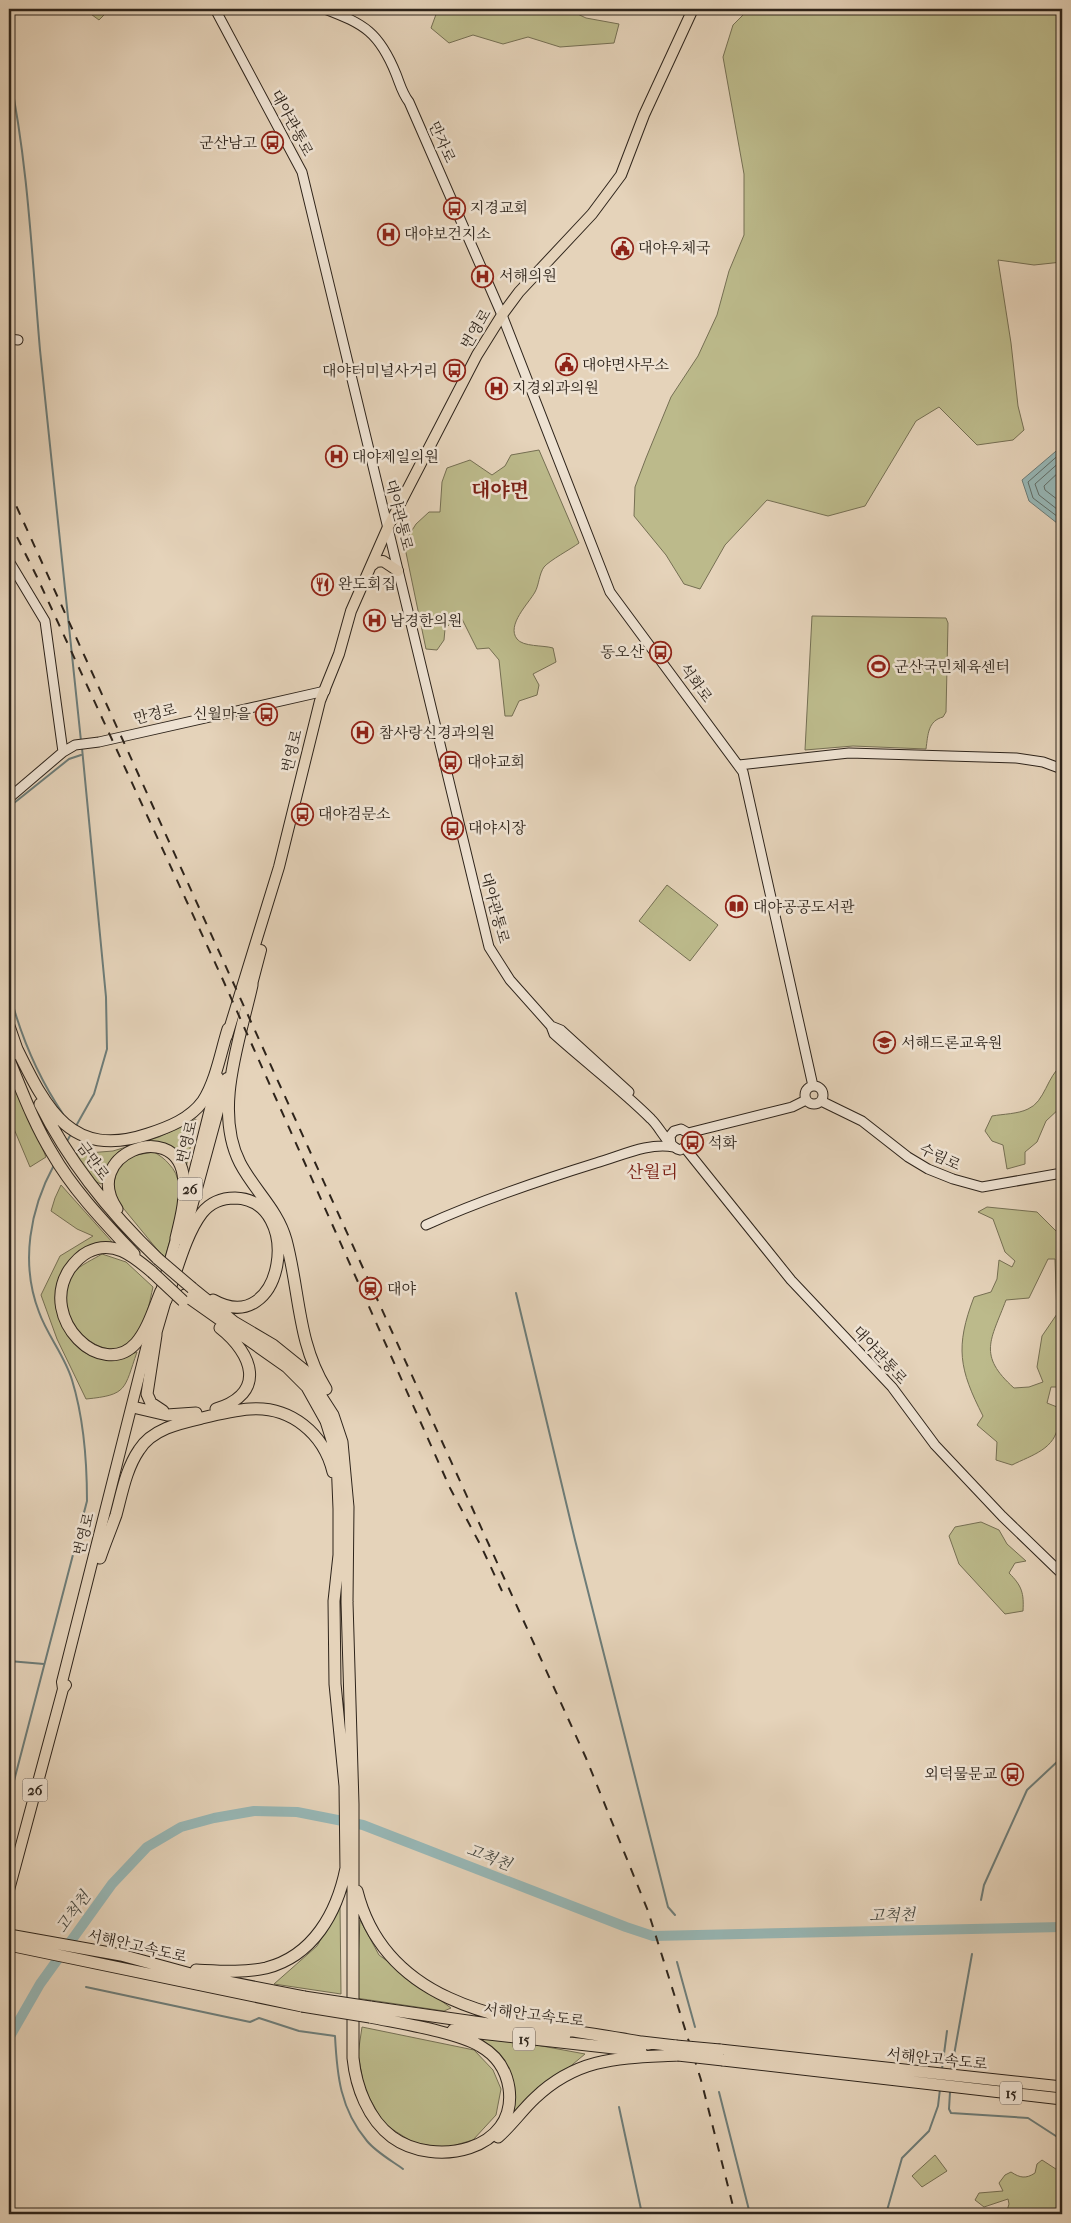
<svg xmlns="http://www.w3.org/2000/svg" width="1071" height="2223" font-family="'IM FELL French Canon','Noto Serif KR',serif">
<rect width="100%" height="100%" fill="#e5d3ba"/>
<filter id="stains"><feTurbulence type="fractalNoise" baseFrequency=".004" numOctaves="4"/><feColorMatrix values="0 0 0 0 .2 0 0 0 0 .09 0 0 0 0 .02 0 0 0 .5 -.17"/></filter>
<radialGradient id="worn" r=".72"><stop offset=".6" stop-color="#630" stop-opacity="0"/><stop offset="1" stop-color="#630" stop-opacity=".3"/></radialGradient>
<path fill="#bcba8b" stroke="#756f53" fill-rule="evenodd" d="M 84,9 L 110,9 L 99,20 Z
M 438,9 L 567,9 L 586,18 L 619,24 L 614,43 L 560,47 L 528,37 L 503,44 L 473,35 L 449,43 L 431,28 Z
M 749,9 L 1055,9 L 1062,14 L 1062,262 L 1034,265 L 998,260 L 1011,343 L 1018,406 L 1024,430 L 1013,440 L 977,445 L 939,407 L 916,421 L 865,506 L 828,516 L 767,500 L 725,545 L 700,589 L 684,584 L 666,555 L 634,516 L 635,487 L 646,458 L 671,397 L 698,356 L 717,315 L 729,271 L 744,235 L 744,174 L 723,57 L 733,25 Z
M 539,450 L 579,543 C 571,549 550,560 544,567 C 539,574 539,585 535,592 C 529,603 506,625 517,639 C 523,647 543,645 553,648 L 556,662 L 533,674 L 539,685 L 537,695 L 519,701 L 512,716 L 505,716 L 499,660 L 489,648 L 477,649 L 462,619 L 456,618 L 445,629 L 444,640 L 437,650 L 426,649 L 404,543 L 416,524 L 429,512 L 440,512 L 442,482 L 447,468 L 470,460 L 492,475 L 505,466 L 511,455 Z
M 812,616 L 946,618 L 948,623 L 946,712 L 943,717 C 928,721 928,734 926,749 L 853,746 L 805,750 Z
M 667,885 L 718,925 L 690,961 L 639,921 Z
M 1062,1065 L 1062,1106 L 1046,1121 L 1037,1142 L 1025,1152 L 1025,1164 L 1007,1169 L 1003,1145 L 992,1141 L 985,1131 L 992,1116 C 1003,1114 1018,1114 1028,1109 C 1045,1102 1047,1076 1062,1065 Z
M 9,1068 L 46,1157 L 30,1167 L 9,1117 Z
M 196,1119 L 186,1168 L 143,1143 L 118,1152 L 101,1184 L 92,1180 L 75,1154 L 113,1151 L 159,1137 Z
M 154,1152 C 159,1155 165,1159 169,1164 C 192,1187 171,1232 165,1259 L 119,1203 L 113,1187 L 117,1170 L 130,1156 Z
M 61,1185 L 113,1243 L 91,1245 L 56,1297 C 58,1305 58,1316 61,1323 C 77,1359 104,1366 137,1352 C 124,1389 128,1395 86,1399 L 57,1339 L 41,1295 L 60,1256 L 93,1236 L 77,1229 L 51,1211 L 55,1198 Z
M 987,1207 L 1037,1212 L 1062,1237 L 1062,1387 L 1051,1387 L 1047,1403 L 1062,1409 L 1062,1421 L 1058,1424 C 1056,1449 1032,1455 1012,1465 L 996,1460 L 997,1442 L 977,1425 L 983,1416 C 959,1369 955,1347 974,1297 L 991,1292 L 997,1279 L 999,1260 L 1012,1267 L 1015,1261 L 1005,1252 L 993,1219 L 978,1212 ZM 1048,1259 L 1055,1259 L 1057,1314 L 1042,1336 L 1037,1367 L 1043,1382 L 1029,1387 L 1014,1388 C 977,1355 991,1340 1006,1300 L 1029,1298 Z
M 102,1254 L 126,1262 L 153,1287 C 150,1300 145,1327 137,1338 C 107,1375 41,1313 73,1273 C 80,1265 94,1259 102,1254 Z
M 981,1522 L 999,1530 L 1007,1544 L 1026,1561 L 1015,1563 L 1009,1573 C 1022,1586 1024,1593 1023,1611 L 1005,1614 L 959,1564 L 949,1536 L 955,1527 Z
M 340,1905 L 341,1994 L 274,1984 L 317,1946 Z
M 360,1920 L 379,1955 L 451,2008 L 444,2011 L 356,1998 Z
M 362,2027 L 474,2050 L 493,2070 L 501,2089 L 496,2115 L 473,2140 L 445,2148 L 414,2143 L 384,2124 L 364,2088 L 358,2054 Z
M 480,2038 L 531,2044 L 585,2054 L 511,2116 L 497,2052 Z
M 935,2155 L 947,2171 L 922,2187 L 912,2176 Z
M 1042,2160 L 1062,2173 L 1062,2214 L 1006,2214 L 1009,2204 L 1008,2199 L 984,2207 L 975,2200 L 979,2193 L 1003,2191 L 999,2183 L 1005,2175 L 1011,2172 C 1020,2178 1026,2179 1035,2173 L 1037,2164 Z"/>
<path fill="#97b7b6" stroke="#6d7c78" d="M 1062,446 L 1062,527 L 1029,501 L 1022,480 Z"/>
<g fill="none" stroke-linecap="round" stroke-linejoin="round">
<path stroke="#626e68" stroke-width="1" d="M 1062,452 L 1028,482 L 1033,498 L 1062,520
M 1062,460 L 1035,484 L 1039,495 L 1062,513
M 1062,469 L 1044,486 L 1045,490 L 1062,503"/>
<path stroke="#6d7c78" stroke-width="2" d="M 9,73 C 28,163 32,258 40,350 C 53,481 68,611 81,741
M 9,807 L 69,759 L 81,755
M 9,991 C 20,1034 38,1077 63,1114
M 76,1126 L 94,1094 L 107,1049 L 106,997 L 82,748
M 66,1143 L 71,1134
M 516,1293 L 575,1540 L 668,1907 L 675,1915
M 9,1661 L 44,1664
M 9,1800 L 87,1501 C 87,1461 84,1419 72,1380 C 65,1356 47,1335 39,1312 C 20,1263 30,1209 54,1165
M 981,1900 L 984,1885 L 1027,1790 L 1058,1761 L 1062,1760
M 677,1962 L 695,2027
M 86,1987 L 250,2022 L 259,2018 L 299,2031 L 335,2036 C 337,2075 340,2109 367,2141 C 376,2152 392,2161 403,2169
M 942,2069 L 947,2031
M 951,2072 L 972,1954
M 719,2092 L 750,2214
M 950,2092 L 949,2109 L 951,2113 L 1028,2118 L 1062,2140
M 619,2107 L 642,2214
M 886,2214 L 902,2158 L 929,2131 L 938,2106 L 940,2089"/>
<path stroke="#97b7b6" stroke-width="10" d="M 9,2038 L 40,1984 L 112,1884 L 147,1847 L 181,1827 L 214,1818 L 254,1811 L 297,1812 L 363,1825 L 626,1927 L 653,1936 L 1062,1927"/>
<defs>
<path id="secondary" d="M 215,9 L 302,172 L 489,947 L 510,980 L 551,1026 L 554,1034 C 586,1063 621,1089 651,1119 C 660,1127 668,1147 680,1150 L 687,1146 L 690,1141 L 688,1133 L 681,1129 L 674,1131 L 670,1136 L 671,1144
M 325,9 C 364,24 379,32 396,74 C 400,84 402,93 409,102 L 502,315 L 610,592 L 743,772 L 813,1086
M 9,339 L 18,340
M 9,561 L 45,621 L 63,752
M 739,765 L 849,753 L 1016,758 L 1043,762 L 1062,769
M 9,798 L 63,752 L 75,745 L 99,742 L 325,691
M 551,1026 L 561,1030 L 629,1092
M805 1095a9 9 0 1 1 18 0a9 9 0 1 1-18 0Z
M 821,1101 L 862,1121 L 908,1157 L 928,1169 L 953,1179 L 982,1187 L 1062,1173
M 688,1133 L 792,1107 L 806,1100
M 685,1148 L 791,1280 L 892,1387 L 935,1445 L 1002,1516 L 1062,1574
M 426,1225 C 481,1200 538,1181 596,1163 C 621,1156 648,1142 674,1147"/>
<path id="primary" d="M 371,566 L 376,562 L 383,561 L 398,571
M 250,992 L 261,950
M 227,1036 L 279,867 L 320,701 L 339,654 L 351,611 L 388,527 L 477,355 L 502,315 L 519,292 L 592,214 L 621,175 L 644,115 L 693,9
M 187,1201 L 218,1077
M 183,1240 L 227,1078
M 162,1288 L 178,1232
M 156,1334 L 168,1293
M 63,1689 L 62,1682 L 153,1321
M 9,1890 L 63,1689 L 66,1685"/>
<path id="highway" d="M 252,985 C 240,1040 213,1110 240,1163 C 254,1190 278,1210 286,1240 C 300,1292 297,1342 326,1389
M 9,1026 L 19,1055
M 16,1047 C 46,1108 70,1160 148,1134 C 169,1127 190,1119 203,1101 C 216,1081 221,1051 228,1029
M 9,1060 C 22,1091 34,1124 52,1153 C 73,1190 105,1223 134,1254
M 40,1104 C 69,1162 111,1214 158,1259
M 117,1209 C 80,1155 173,1119 183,1174 C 187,1195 181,1218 176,1238
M 152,1272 C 133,1256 113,1239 88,1252 C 80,1256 74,1263 69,1270 C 38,1319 102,1381 136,1343 C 148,1329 154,1308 161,1291
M 192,1288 L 234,1322 L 273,1345 L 304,1370 L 333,1415 L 342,1442 L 348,1507 L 347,1602 L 353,1804 L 353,2058 C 356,2087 368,2119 392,2137 C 434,2168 518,2151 509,2088 C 506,2069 496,2055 480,2046 C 457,2032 398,2023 370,2017
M 185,1295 L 287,1367 L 307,1387 L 326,1421 L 332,1440 L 337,1459 L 339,1509 L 339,1555 L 334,1601 L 335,1684 L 345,1786 L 346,1871
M 166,1300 C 176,1274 185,1235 202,1213 C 210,1203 222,1198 235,1198 C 305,1200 284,1340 213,1300
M 156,1335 L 147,1394 L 151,1403 L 163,1411
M 137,1408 L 167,1415 L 196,1413
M 216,1409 C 267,1393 253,1354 220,1328
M 100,1558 C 105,1543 111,1529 116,1515 C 122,1493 126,1469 139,1450 C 152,1429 180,1423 202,1418 C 218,1414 234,1410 250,1409 C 291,1406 324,1434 333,1472
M 357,1891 C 389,2019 534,2022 640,2042
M 9,1935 L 121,1955 L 198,1976 L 304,1997
M 9,1945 L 302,2006
M 196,1970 C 219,1971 243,1973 266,1968 C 313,1956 337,1913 346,1868
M 370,2007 L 565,2035
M 453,2030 L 641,2051
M 633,2041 L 676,2046
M 720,2050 L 1062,2087
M 723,2060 L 1062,2099
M 498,2137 C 512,2125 522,2110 535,2098 C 579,2056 622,2058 678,2055"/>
</defs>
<use href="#secondary" stroke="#2e241b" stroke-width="11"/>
<use href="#primary" stroke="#2e241b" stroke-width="12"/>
<use href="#highway" stroke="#2e241b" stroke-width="13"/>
<use href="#secondary" stroke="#eee2d2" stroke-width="9"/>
<use href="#primary" stroke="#e5d3ba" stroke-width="10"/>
<use href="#highway" stroke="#e5d3ba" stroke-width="11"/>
<path stroke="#2e241b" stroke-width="2" stroke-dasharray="9 9" stroke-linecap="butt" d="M 9,490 L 586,1758 L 648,1911 L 701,2080 L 735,2214
M 9,521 L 37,577 L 223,980 L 450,1488 L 481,1546 L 502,1591"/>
<defs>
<path id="highway-bridge" d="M 158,1259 L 192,1288
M 152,1272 L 183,1301
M 304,1997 L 370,2007
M 302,2006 L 370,2017
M 676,2046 L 720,2050
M 678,2055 L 723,2060"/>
</defs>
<use href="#highway-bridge" stroke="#2e241b" stroke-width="13" stroke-linecap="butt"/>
<use href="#highway-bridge" stroke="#e5d3ba" stroke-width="11"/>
</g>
<defs>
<symbol id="bus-ring" viewBox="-11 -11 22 22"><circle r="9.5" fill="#eee2d2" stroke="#8f2418" stroke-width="1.5"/><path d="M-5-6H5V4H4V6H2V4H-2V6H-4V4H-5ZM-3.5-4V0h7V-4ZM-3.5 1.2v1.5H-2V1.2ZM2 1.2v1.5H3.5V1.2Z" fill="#8f2418"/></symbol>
<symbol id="hospital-ring" viewBox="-11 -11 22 22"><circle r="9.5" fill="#eee2d2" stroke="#8f2418" stroke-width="1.5"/><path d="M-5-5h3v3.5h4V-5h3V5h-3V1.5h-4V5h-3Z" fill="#8f2418"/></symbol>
<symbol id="civic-ring" viewBox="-11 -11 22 22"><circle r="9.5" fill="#eee2d2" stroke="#8f2418" stroke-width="1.5"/><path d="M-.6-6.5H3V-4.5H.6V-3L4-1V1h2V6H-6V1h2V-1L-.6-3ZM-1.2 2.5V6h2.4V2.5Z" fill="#8f2418"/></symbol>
<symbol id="restaurant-ring" viewBox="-11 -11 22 22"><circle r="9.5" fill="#eee2d2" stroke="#8f2418" stroke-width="1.5"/><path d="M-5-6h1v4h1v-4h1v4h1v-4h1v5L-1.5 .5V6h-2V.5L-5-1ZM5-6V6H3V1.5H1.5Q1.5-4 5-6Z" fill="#8f2418"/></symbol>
<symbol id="stadium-ring" viewBox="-11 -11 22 22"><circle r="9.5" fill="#eee2d2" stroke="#8f2418" stroke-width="1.5"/><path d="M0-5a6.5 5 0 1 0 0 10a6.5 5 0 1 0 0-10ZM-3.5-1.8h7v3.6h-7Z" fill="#8f2418"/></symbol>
<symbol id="library-ring" viewBox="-11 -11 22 22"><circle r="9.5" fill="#eee2d2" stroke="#8f2418" stroke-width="1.5"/><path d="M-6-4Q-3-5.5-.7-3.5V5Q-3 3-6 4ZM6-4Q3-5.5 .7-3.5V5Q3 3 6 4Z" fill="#8f2418"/></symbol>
<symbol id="school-ring" viewBox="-11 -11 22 22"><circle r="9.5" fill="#eee2d2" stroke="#8f2418" stroke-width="1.5"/><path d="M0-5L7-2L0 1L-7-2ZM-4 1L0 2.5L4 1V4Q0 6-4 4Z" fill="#8f2418"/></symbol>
<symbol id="station-ring" viewBox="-11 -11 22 22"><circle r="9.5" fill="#eee2d2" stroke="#8f2418" stroke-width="1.5"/><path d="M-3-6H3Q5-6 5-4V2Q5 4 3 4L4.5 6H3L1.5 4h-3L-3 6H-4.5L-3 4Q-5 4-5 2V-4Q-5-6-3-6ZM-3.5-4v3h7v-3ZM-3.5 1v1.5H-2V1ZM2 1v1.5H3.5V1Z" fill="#8f2418"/></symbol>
</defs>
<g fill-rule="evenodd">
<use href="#bus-ring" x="260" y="130" width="25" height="25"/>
<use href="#bus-ring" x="442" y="196" width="25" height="25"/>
<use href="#hospital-ring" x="376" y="222" width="25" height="25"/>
<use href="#civic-ring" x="610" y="236" width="25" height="25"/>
<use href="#hospital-ring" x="470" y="264" width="25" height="25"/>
<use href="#civic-ring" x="554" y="352" width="25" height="25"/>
<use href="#bus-ring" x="442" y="358" width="25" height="25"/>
<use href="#hospital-ring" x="484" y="376" width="25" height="25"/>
<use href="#hospital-ring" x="324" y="444" width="25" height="25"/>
<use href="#restaurant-ring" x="310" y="572" width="25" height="25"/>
<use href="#hospital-ring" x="362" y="608" width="25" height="25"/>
<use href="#bus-ring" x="648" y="640" width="25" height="25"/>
<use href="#stadium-ring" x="866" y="654" width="25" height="25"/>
<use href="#bus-ring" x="254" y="702" width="25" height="25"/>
<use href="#hospital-ring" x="350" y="720" width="25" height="25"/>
<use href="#bus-ring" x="438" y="750" width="25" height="25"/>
<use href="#bus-ring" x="290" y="802" width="25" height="25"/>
<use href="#bus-ring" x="440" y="816" width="25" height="25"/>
<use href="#library-ring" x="724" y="894" width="25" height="25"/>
<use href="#school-ring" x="872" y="1030" width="25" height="25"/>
<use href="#bus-ring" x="680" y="1130" width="25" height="25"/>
<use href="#station-ring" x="358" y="1276" width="25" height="25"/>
<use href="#bus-ring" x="1000" y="1762" width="25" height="25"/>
</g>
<g text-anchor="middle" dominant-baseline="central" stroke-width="5" stroke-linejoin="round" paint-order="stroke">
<g fill="#eee2d2" stroke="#685d52" stroke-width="1">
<rect x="177.5" y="1177.5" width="25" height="23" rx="4"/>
<rect x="22.5" y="1778.5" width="25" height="23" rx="4"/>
<rect x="513" y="2027.5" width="22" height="23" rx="4"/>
<rect x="1000" y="2081.5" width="22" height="23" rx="4"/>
</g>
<g font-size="14" font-weight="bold" fill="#2e241b">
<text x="190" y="1189">26</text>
<text x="35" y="1790">26</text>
<text x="524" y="2039">15</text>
<text x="1011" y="2093">15</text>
</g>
<g font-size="15" fill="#2e241b" stroke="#eee2d2">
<text transform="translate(292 123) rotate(62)">대야관통로</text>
<text transform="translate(442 142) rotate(66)">만자로</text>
<text transform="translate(476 329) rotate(-59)">번영로</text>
<text transform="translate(399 515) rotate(76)">대야관통로</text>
<text transform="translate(696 683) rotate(54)">석화로</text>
<text transform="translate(155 714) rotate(-14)">만경로</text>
<text transform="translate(292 751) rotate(-76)">번영로</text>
<text transform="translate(495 908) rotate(75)">대야관통로</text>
<text transform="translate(187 1142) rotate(-76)">번영로</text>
<text transform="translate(940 1157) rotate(25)">수림로</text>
<text transform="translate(93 1161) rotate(54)">금만로</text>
<text transform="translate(880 1355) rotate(48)">대야관통로</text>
<text transform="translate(84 1534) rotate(-76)">번영로</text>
<text transform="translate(137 1946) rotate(13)">서해안고속도로</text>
<text transform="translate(534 2015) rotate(7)">서해안고속도로</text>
<text transform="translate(937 2059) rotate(6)">서해안고속도로</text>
</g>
<g font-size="15" fill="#2e241b" stroke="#eee2d2" text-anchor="start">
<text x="257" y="143" text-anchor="end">군산남고</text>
<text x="470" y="208">지경교회</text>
<text x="404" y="234">대야보건지소</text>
<text x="638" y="248">대야우체국</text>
<text x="499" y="276">서해의원</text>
<text x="582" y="365">대야면사무소</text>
<text x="438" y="371" text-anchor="end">대야터미널사거리</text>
<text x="512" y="388">지경외과의원</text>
<text x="352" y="457">대야제일의원</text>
<text x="338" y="584">완도회집</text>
<text x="390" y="621">남경한의원</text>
<text x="644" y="652" text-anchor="end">동오산</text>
<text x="894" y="667">군산국민체육센터</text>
<text x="251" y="714" text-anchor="end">신월마을</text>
<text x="379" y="733">참사랑신경과의원</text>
<text x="467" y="762">대야교회</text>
<text x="318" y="814">대야검문소</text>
<text x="468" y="828">대야시장</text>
<text x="753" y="907">대야공공도서관</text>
<text x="901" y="1043">서해드론교육원</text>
<text x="708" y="1143">석화</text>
<text x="387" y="1289">대야</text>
<text x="997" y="1774" text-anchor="end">외덕물문교</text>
</g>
<g font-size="16" font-style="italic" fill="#484942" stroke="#eee2d2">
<text transform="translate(489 1857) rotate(21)">고척천</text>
<text transform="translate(73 1912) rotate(-54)">고척천</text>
<text transform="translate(892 1915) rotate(-1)">고척천</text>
</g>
<g font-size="18" fill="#7a1f14" stroke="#eee2d2">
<text x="652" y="1172">산월리</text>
</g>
<g font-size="20" font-weight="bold" fill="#7a1f14" stroke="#eee2d2">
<text x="500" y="490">대야면</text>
</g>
</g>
<rect width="1071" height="2223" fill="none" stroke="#e5d3ba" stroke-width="30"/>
<rect x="10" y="10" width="1051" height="2203" fill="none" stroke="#2e241b" stroke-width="2.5"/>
<rect x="15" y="15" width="1041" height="2193" fill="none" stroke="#2e241b"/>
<rect width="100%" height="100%" filter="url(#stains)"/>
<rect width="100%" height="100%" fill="url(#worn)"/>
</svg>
